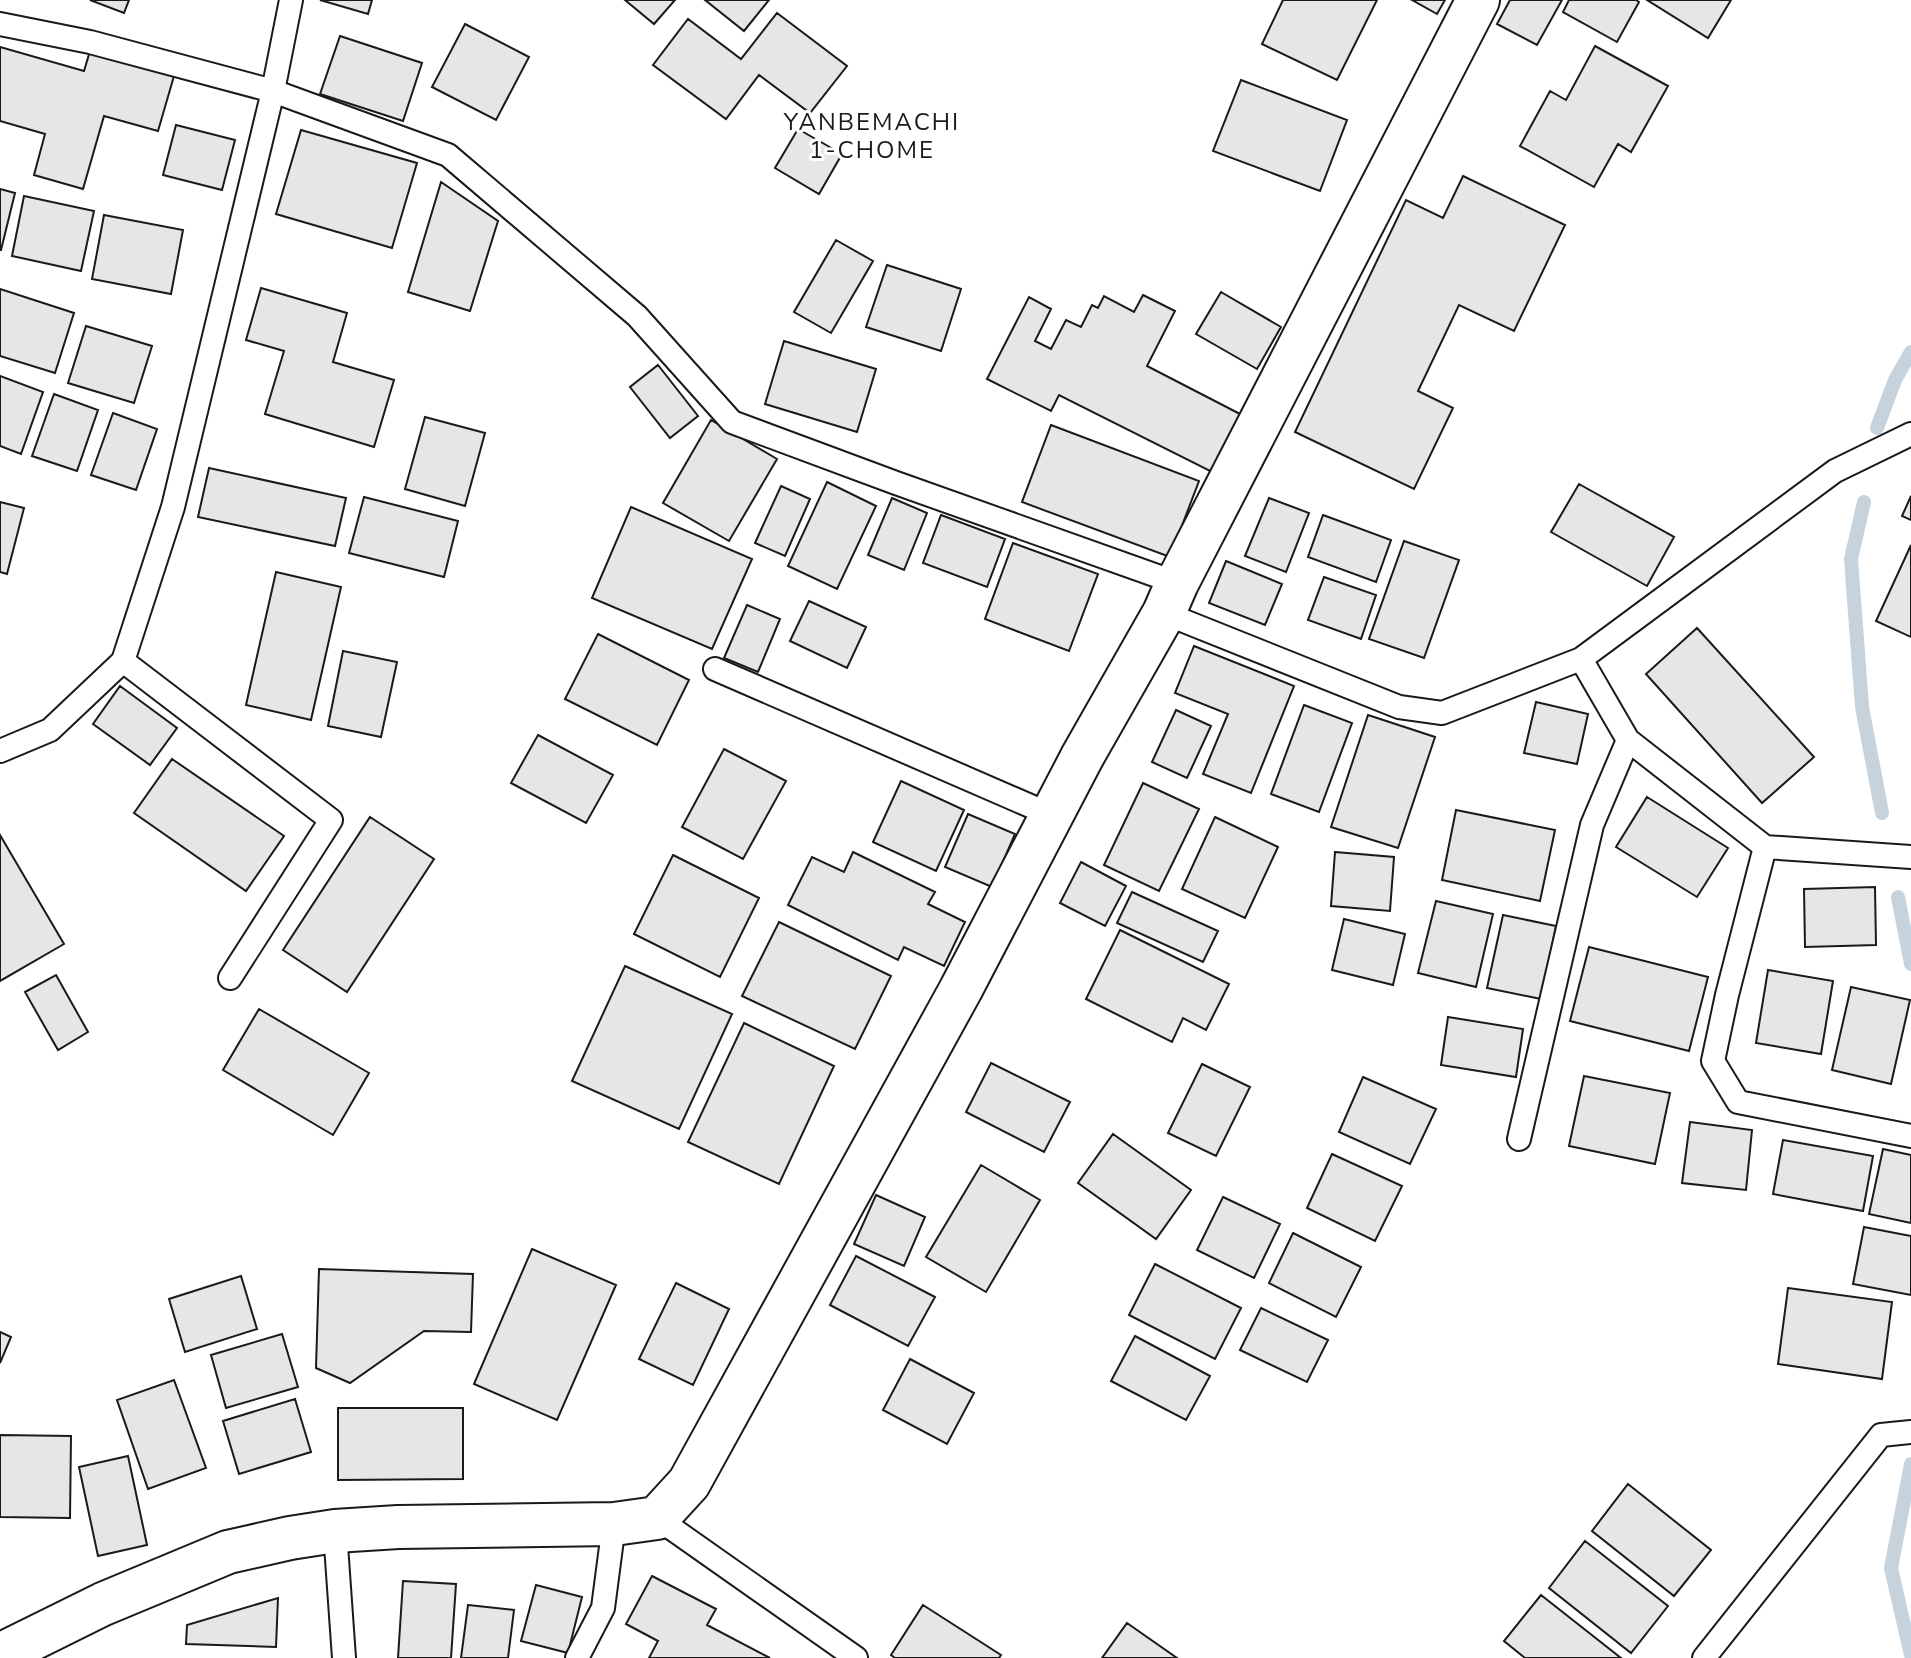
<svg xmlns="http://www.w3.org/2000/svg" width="1911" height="1658" font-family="'Nunito Sans',sans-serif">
<rect width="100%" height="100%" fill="#fff"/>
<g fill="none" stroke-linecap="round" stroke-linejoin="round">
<path stroke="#c6d2dc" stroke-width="14" d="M 1877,428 L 1895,380 L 1911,352
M 1864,502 L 1851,559 L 1862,707 L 1882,813
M 1898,897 L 1911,964
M 1911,1464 L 1891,1568 L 1911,1655"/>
</g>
<path fill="#e6e6e6" stroke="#1a1a1a" stroke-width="2" d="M 90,0 L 129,0 L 124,13 Z
M 320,0 L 372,0 L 368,14 Z
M 625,0 L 675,0 L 654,24 Z
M 705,0 L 769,0 L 744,31 Z
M 1283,0 L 1377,0 L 1337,80 L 1262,44 Z
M 1412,0 L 1445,0 L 1437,14 Z
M 1510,0 L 1562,0 L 1537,45 L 1497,24 Z
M 1569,0 L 1636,0 L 1639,2 L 1617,42 L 1563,12 Z
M 1647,0 L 1731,0 L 1708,38 Z
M 777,13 L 847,66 L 810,113 L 759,75 L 726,119 L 653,65 L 688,19 L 741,59 Z
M 465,24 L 529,57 L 496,120 L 432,87 Z
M 340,36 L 422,63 L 403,121 L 320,94 Z
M 1595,46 L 1668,86 L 1631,152 L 1618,144 L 1594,187 L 1520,146 L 1550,91 L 1566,100 Z
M 0,47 L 84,71 L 90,51 L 174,76 L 158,131 L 104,116 L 83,189 L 34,175 L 45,134 L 0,121 Z
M 1241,80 L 1347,120 L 1320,191 L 1213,151 Z
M 176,125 L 235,140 L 222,190 L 163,175 Z
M 798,129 L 842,154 L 819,194 L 775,168 Z
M 301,130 L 417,163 L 392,248 L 276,214 Z
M 1463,176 L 1565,225 L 1514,331 L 1459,305 L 1418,391 L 1453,408 L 1414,489 L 1295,432 L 1406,200 L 1443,218 Z
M 441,182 L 498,221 L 470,311 L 408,292 Z
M 0,189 L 15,193 L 1,250 L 0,250 Z
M 24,196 L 94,211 L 81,271 L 12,256 Z
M 104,215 L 183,230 L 171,294 L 92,279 Z
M 836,240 L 873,261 L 831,333 L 794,312 Z
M 887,265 L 961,289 L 941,351 L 866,327 Z
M 261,288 L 347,313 L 333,362 L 394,380 L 374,447 L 265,414 L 284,351 L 246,340 Z
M 0,289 L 74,313 L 55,373 L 0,356 Z
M 1221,292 L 1281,327 L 1257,369 L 1196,334 Z
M 1143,295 L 1175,311 L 1147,366 L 1242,415 L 1212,472 L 1059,395 L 1051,411 L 987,379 L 1029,297 L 1051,309 L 1035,341 L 1051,349 L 1066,320 L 1081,327 L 1092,305 L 1098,308 L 1104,296 L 1134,312 Z
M 86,326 L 152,346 L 134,403 L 68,383 Z
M 784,341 L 876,369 L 857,432 L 765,404 Z
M 658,365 L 698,416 L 670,438 L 630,387 Z
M 0,376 L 43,392 L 21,454 L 0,446 Z
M 54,394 L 98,410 L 77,471 L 32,456 Z
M 113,413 L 157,429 L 136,490 L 91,475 Z
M 425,417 L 485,433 L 465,506 L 405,489 Z
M 711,420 L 777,459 L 729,541 L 663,503 Z
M 1051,425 L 1199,481 L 1170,557 L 1022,502 Z
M 209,468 L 346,498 L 335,546 L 198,517 Z
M 827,482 L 876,506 L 837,589 L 788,566 Z
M 1579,484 L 1674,537 L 1647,586 L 1551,532 Z
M 781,486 L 810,499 L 785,556 L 755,543 Z
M 1911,496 L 1911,520 L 1902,516 Z
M 364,497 L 458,521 L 444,577 L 349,553 Z
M 892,498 L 927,513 L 904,570 L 868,555 Z
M 1269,498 L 1309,513 L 1286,572 L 1245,556 Z
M 0,502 L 24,508 L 7,574 L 0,572 Z
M 631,507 L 752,559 L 712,649 L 592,598 Z
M 941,515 L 1005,539 L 987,587 L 923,563 Z
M 1323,515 L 1391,540 L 1376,582 L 1308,557 Z
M 1404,541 L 1459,560 L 1424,658 L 1369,639 Z
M 1013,543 L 1098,574 L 1069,651 L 985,619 Z
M 1911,545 L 1911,637 L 1876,621 Z
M 1226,561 L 1282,584 L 1265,625 L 1209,603 Z
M 276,572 L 341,587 L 311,720 L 246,705 Z
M 1324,577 L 1376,595 L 1361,639 L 1308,620 Z
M 809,601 L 866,627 L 847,668 L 790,641 Z
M 747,605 L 780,619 L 758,672 L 724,658 Z
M 1697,628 L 1814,757 L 1762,803 L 1646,674 Z
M 598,634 L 689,680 L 657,745 L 565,699 Z
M 1194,646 L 1294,686 L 1251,793 L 1203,774 L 1228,714 L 1175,693 Z
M 343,651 L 397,662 L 381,737 L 328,726 Z
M 120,686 L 177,728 L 150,765 L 93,724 Z
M 1536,702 L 1588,714 L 1577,764 L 1524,753 Z
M 1304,705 L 1352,723 L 1319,812 L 1271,794 Z
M 1176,710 L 1211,726 L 1187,778 L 1152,762 Z
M 1368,715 L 1435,737 L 1398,848 L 1331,827 Z
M 538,735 L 613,775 L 586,823 L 511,783 Z
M 724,749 L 786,781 L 743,859 L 682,827 Z
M 172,759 L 284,836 L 246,891 L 134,813 Z
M 901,781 L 964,810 L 936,871 L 873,842 Z
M 1143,783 L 1199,809 L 1159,891 L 1104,865 Z
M 1647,797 L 1728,848 L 1697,897 L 1616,847 Z
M 1456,810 L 1555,830 L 1540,901 L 1442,880 Z
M 968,814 L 1015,834 L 992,887 L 945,867 Z
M 370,817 L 434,859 L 347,992 L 283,950 Z
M 1215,817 L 1278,847 L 1245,918 L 1182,889 Z
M 0,835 L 64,944 L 0,981 Z
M 853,852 L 935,892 L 928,904 L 965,922 L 944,966 L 904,947 L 898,960 L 788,905 L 812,857 L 844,872 Z
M 1335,852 L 1394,857 L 1390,911 L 1331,906 Z
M 673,855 L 759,898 L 720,977 L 634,934 Z
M 1081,862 L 1126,886 L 1105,926 L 1060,903 Z
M 1875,887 L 1876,945 L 1805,947 L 1804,889 Z
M 1132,892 L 1218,931 L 1203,962 L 1117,923 Z
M 1436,901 L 1493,914 L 1476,987 L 1418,973 Z
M 1503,915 L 1556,926 L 1541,999 L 1487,988 Z
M 1344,919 L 1405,934 L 1393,985 L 1332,970 Z
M 779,922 L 891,976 L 855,1049 L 742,996 Z
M 1120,930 L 1229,984 L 1206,1030 L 1183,1018 L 1172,1042 L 1086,999 Z
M 1589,947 L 1708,977 L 1689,1051 L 1570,1021 Z
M 625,966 L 732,1014 L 679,1129 L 572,1081 Z
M 1768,970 L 1833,981 L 1821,1054 L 1756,1043 Z
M 56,975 L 88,1032 L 58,1050 L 25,992 Z
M 1851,987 L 1910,1000 L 1891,1084 L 1832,1070 Z
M 259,1009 L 369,1073 L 333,1135 L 223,1070 Z
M 1448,1017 L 1523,1029 L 1516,1077 L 1441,1065 Z
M 744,1023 L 834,1066 L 779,1184 L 688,1142 Z
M 991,1063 L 1070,1102 L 1044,1152 L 966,1112 Z
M 1202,1064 L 1250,1087 L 1216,1156 L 1168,1133 Z
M 1584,1076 L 1670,1093 L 1655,1164 L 1569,1146 Z
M 1363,1077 L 1436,1109 L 1410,1164 L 1339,1132 Z
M 1690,1122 L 1752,1130 L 1746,1190 L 1682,1183 Z
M 1113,1134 L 1191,1190 L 1156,1239 L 1078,1183 Z
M 1783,1140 L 1873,1156 L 1863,1211 L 1773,1194 Z
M 1883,1149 L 1911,1155 L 1911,1223 L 1869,1214 Z
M 1332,1154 L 1402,1186 L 1375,1241 L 1307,1208 Z
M 981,1165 L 1040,1200 L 986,1292 L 926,1257 Z
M 876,1195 L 925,1217 L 904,1266 L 854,1244 Z
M 1223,1197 L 1280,1224 L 1254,1278 L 1197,1250 Z
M 1864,1227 L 1911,1236 L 1911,1295 L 1853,1284 Z
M 1293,1233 L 1361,1267 L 1336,1317 L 1269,1283 Z
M 532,1249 L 616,1285 L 557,1420 L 474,1384 Z
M 856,1256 L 935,1297 L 908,1346 L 830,1305 Z
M 1155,1264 L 1241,1308 L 1215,1359 L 1129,1315 Z
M 319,1269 L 473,1274 L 471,1332 L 424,1331 L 350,1383 L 316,1368 Z
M 241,1276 L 257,1329 L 185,1352 L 169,1299 Z
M 676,1283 L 729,1309 L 693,1385 L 639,1359 Z
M 1788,1288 L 1892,1302 L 1882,1379 L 1778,1364 Z
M 1261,1308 L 1328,1340 L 1307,1382 L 1240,1350 Z
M 0,1332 L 11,1337 L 0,1363 Z
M 282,1334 L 298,1387 L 226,1408 L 211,1355 Z
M 1135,1336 L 1210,1376 L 1186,1420 L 1111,1381 Z
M 910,1359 L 974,1393 L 947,1444 L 883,1410 Z
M 174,1380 L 206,1468 L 148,1489 L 117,1400 Z
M 295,1399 L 311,1452 L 239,1474 L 223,1421 Z
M 338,1408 L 463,1408 L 463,1479 L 338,1480 Z
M 0,1435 L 71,1436 L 70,1518 L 0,1517 Z
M 128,1456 L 147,1545 L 98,1556 L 79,1467 Z
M 1628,1484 L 1711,1550 L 1674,1596 L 1592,1531 Z
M 1585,1541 L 1668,1606 L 1631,1653 L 1549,1588 Z
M 652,1576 L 716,1609 L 707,1625 L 770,1658 L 649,1658 L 658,1641 L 626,1624 Z
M 403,1581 L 456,1584 L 451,1658 L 398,1658 Z
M 536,1585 L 582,1597 L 568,1653 L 521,1641 Z
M 1541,1595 L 1621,1658 L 1525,1658 L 1504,1641 Z
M 278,1598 L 276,1647 L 186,1644 L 187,1625 Z
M 468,1605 L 514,1610 L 508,1658 L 461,1658 Z
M 923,1605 L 1001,1655 L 999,1658 L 895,1658 L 891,1655 Z
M 1127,1623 L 1177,1658 L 1102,1658 Z"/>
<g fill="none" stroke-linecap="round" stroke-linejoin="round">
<defs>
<path id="service" d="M 0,24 L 90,42 L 273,91 L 448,155 L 637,316 L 732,422 L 896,483 L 1177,583
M 1164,613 L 1399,707 L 1442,713 L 1581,659 L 1835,471 L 1911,434
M 1581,659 L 1628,740 L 1765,847 L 1911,857
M 123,661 L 331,820 L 230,978
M 715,669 L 1051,815
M 0,751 L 50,730 L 123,661 L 173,507 L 273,91 L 291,0
M 1765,847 L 1727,995 L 1713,1061 L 1738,1102 L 1911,1136
M 1519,1139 L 1592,825 L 1628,740
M 657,1518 L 856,1658
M 335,1531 L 344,1658
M 577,1658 L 603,1608 L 614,1524
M 1704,1658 L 1881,1435 L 1911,1432"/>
<path id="minor" d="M 0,1655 L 103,1604 L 228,1552 L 290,1538 L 335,1531 L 398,1527 L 614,1524 L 657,1518 L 689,1483 L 961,989 L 1082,757 L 1164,613 L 1177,583 L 1478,0"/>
</defs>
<use href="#service" stroke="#1a1a1a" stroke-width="26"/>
<use href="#minor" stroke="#1a1a1a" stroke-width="46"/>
<use href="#service" stroke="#fff" stroke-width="22"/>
<use href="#minor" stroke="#fff" stroke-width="42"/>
</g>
<g text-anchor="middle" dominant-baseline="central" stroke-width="6" stroke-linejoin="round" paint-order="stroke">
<g font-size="24" letter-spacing="2" fill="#1a1a1a" stroke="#fff">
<text x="872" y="122">YANBEMACHI<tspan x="872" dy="28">1-CHOME</tspan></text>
</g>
</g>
</svg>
